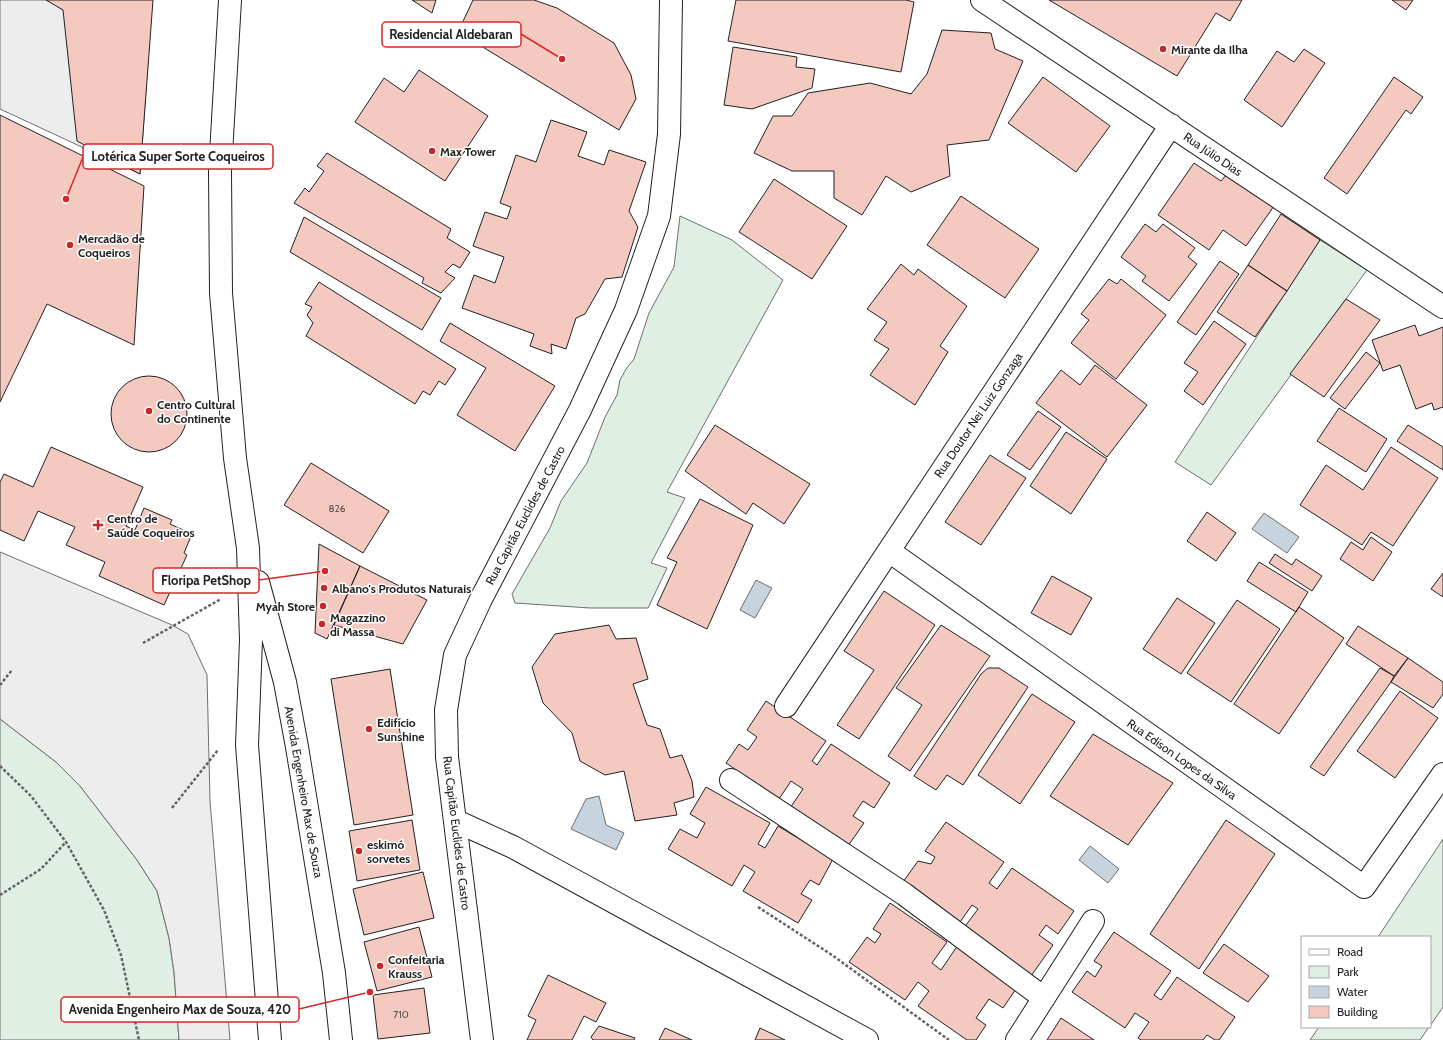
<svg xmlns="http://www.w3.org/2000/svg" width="1443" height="1040" font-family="Cabin,sans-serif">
<rect width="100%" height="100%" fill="#fff"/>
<path fill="#e0efe3" stroke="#6f6f6f" d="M 680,216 L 732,240 L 783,280 L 667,492 L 685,498 L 651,563 L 667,568 L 648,608 L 590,608 L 515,603 L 512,594 L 550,528 L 561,501 L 587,463 L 605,417 L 617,395 L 620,380 L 626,369 L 634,359 L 649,313 L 674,267 Z
M 1320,240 L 1367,270 L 1211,485 L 1175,462 Z
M 0,719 L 56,762 L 80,786 L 137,860 L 157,891 L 169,938 L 174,972 L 179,1040 L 0,1040 Z
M 1443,839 L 1443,1007 L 1430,1026 L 1430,937 L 1378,937 Z
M 1319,1027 L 1429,1027 L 1420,1040 L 1310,1040 Z"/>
<path fill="#ededed" stroke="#6f6f6f" d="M 0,0 L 47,0 L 148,61 L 140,174 L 0,109 Z
M 0,552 L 172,625 L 188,634 L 207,675 L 210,801 L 230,1040 L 179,1040 L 174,972 L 169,938 L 157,891 L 137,860 L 80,786 L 56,762 L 0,719 Z"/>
<path fill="#c7d3dd" stroke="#6f6f6f" d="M 1264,513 L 1299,537 L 1287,553 L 1252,529 Z
M 756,580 L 772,588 L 755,618 L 740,610 Z
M 599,796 L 606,825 L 624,833 L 616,850 L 571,829 L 586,799 Z
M 1090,846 L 1119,869 L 1108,883 L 1079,860 Z"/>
<path fill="#f3c9c0" stroke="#222" d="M 46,0 L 153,0 L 140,174 L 77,141 L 63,10 Z
M 412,0 L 436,0 L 432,13 Z
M 473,0 L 534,0 L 557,8 L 614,43 L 631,75 L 636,99 L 619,130 L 458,32 Z
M 736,0 L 906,0 L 914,2 L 901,72 L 728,41 Z
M 1049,0 L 1242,0 L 1230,21 L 1216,13 L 1177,76 Z
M 1392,0 L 1413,0 L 1406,10 Z
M 942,30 L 991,33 L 995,49 L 1023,61 L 989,140 L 947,145 L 950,176 L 911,192 L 886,176 L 862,215 L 834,198 L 834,171 L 792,171 L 754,153 L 773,116 L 792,116 L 808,93 L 870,83 L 911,94 L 927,74 Z
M 733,47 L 797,57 L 796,67 L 815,69 L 812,88 L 752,109 L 724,105 Z
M 1304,49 L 1325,63 L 1282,127 L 1244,100 L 1277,51 L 1294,62 Z
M 419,70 L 488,116 L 445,181 L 355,122 L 384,78 L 404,92 Z
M 1043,77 L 1110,126 L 1076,172 L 1008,123 Z
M 1394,77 L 1423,97 L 1411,114 L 1406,110 L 1347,194 L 1324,178 Z
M 0,115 L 144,186 L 134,345 L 47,304 L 0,402 Z
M 551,120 L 587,132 L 578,156 L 604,165 L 609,150 L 646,162 L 629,211 L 638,227 L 622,277 L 605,279 L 585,314 L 576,318 L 566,349 L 551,344 L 552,354 L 530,346 L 534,334 L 462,308 L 474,275 L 495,283 L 504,257 L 473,246 L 485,212 L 507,219 L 511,207 L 500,203 L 516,155 L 536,162 Z
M 327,153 L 451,229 L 447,238 L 470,252 L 460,268 L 453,264 L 445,272 L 455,278 L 441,293 L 422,283 L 424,278 L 294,203 L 305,188 L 309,192 L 324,171 L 317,166 Z
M 1194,163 L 1221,181 L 1227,174 L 1274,206 L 1246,246 L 1223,230 L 1209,250 L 1158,215 Z
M 774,179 L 847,226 L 812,279 L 739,232 Z
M 961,196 L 1039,249 L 1005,298 L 927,245 Z
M 1281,214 L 1320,240 L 1287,291 L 1248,265 Z
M 304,217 L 441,298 L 422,330 L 290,252 Z
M 1145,224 L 1156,232 L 1163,224 L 1195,248 L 1188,257 L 1197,264 L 1169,301 L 1142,281 L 1146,276 L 1121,257 Z
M 1220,261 L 1239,274 L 1196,335 L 1177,322 Z
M 901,264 L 914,275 L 918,269 L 967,306 L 940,346 L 948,352 L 915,405 L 870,375 L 889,349 L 874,340 L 887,322 L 867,309 Z
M 1248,265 L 1287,291 L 1255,337 L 1217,312 Z
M 1109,279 L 1117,284 L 1121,279 L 1166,315 L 1116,379 L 1071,343 L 1089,320 L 1081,314 Z
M 319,282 L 456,369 L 445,385 L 439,381 L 430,395 L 423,391 L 415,404 L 306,336 L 313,323 L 307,315 L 312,307 L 305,304 Z
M 1346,299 L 1380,320 L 1324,397 L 1290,374 Z
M 1214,321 L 1246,344 L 1203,405 L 1184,391 L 1198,372 L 1184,363 Z
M 450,323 L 555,386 L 515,451 L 457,415 L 486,368 L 440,341 Z
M 1415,325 L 1419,336 L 1443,327 L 1443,407 L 1434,410 L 1432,403 L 1416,409 L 1400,365 L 1383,371 L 1372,340 Z
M 1366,352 L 1380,363 L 1345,409 L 1330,398 Z
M 1095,365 L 1147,405 L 1107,457 L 1036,403 L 1061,370 L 1080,385 Z
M111 414a38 38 0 1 1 76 0a38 38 0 1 1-76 0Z
M 1339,408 L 1387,439 L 1366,472 L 1317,441 Z
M 1038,411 L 1061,427 L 1030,470 L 1007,455 Z
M 715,425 L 810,484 L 784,524 L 753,503 L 746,514 L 685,471 Z
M 1408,425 L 1443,447 L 1443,470 L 1397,441 Z
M 1066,432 L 1107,459 L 1071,514 L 1030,486 Z
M 51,447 L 143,487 L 126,526 L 135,530 L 144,508 L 172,520 L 170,524 L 192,534 L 184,553 L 187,555 L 164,605 L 99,576 L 105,562 L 66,545 L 75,527 L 38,511 L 24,541 L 0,530 L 0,482 L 4,474 L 33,487 Z
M 1391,447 L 1438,478 L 1393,546 L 1371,532 L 1362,545 L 1300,505 L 1326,465 L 1363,490 Z
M 990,455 L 1026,478 L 981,545 L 945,522 Z
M 311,463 L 389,511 L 363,553 L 284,505 Z
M 700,499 L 753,525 L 707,629 L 657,605 L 677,562 L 667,558 Z
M 1207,512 L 1236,533 L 1216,561 L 1187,541 Z
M 1371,537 L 1392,552 L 1373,581 L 1340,559 L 1351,542 L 1363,550 Z
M 319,544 L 360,566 L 327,639 L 315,633 Z
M 1275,554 L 1292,565 L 1296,559 L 1322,576 L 1312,591 L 1269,563 Z
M 1259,562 L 1308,592 L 1296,612 L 1247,581 Z
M 360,566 L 427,600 L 403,644 L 334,625 Z
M 1443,573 L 1443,597 L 1431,589 Z
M 1052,576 L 1092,598 L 1071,635 L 1031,613 Z
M 884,591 L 935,625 L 859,739 L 837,725 L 874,670 L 844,651 Z
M 1177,598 L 1215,623 L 1181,674 L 1143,649 Z
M 1237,600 L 1280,629 L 1231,702 L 1187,673 Z
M 1299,607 L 1344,638 L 1279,734 L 1234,704 Z
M 609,625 L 616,639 L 636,638 L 648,679 L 633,684 L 647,725 L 660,729 L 670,758 L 682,755 L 692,781 L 694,797 L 674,803 L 677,815 L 635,821 L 624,771 L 605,775 L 580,761 L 572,733 L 543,703 L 532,667 L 555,634 Z
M 941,625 L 990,656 L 910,771 L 888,756 L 922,705 L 896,688 Z
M 1358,626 L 1408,658 L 1394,676 L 1346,644 Z
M 1408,658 L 1443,682 L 1443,694 L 1433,708 L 1391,682 Z
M 988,668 L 999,668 L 1028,687 L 963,785 L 947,775 L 936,790 L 914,776 L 981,674 Z
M 1380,668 L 1394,676 L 1391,682 L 1324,776 L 1310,767 Z
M 390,669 L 413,815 L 354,825 L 331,679 Z
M 1400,691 L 1438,718 L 1395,778 L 1357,751 Z
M 1032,694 L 1075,722 L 1020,804 L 978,775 Z
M 766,701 L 826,741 L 812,761 L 817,765 L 831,744 L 890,783 L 874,808 L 863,801 L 853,816 L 864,823 L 848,846 L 790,808 L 803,789 L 791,781 L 779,799 L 726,763 L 739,744 L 748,750 L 757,737 L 747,730 Z
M 1093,734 L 1173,783 L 1128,845 L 1050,796 Z
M 706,787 L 770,823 L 758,844 L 765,848 L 778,826 L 833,859 L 819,885 L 810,880 L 801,894 L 812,900 L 798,923 L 743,891 L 755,872 L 744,865 L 732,886 L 668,849 L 680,829 L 697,838 L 705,823 L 690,814 Z
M 412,820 L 420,870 L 357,881 L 349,831 Z
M 1226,820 L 1275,854 L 1199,969 L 1150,934 Z
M 946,822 L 1004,862 L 989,883 L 997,889 L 1012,868 L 1074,911 L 1058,934 L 1046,925 L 1039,935 L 1053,945 L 1031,976 L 963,929 L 978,909 L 972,905 L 960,922 L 903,882 L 918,861 L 931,864 L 935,857 L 925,851 Z
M 423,872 L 434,918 L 364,935 L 353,889 Z
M 890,903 L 947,942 L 932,963 L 941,970 L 958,945 L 1018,986 L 1003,1008 L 989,999 L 976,1018 L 986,1025 L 976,1040 L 967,1040 L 918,1006 L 929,991 L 918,982 L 905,1000 L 849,962 L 867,937 L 875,943 L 881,934 L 873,929 Z
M 419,927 L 432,977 L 377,991 L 364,942 Z
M 1114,932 L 1171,971 L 1154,995 L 1161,1000 L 1177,977 L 1235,1017 L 1219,1040 L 1215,1040 L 1207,1035 L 1203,1040 L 1141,1040 L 1138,1038 L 1149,1022 L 1135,1013 L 1125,1028 L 1072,992 L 1087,971 L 1095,977 L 1102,966 L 1094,961 Z
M 1224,944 L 1269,976 L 1248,1002 L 1203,973 Z
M 548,975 L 606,1003 L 596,1022 L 584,1016 L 572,1040 L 527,1040 L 536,1020 L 528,1016 Z
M 424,988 L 430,1033 L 378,1039 L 373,995 Z
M 1061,1018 L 1094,1040 L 1047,1040 Z
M 599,1026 L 635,1038 L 634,1040 L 593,1040 L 591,1037 Z
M 665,1028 L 692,1040 L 659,1040 Z
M 760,1028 L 785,1040 L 755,1040 Z"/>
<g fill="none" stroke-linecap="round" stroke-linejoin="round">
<defs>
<path id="minor" d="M 982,0 L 1443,307
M 889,551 L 1364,887 L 1443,774
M 786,706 L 1171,125
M 731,780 L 904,894 L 1044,998
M 456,821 L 513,847 L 867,1040
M 482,1040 L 447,757 L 446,710 L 455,655 L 481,599 L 580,410 L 626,310 L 659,216 L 669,134 L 671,0
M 1017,1040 L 1093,921"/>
<path id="major" d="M 230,0 L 220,171 L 221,293 L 235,458 L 248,548 L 251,640 L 247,745 L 270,1040
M 258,582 L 285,682 L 297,747 L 334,973 L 341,1040"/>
</defs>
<use href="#minor" stroke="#222" stroke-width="24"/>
<use href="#major" stroke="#222" stroke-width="24"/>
<path stroke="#646464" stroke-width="2.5" stroke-dasharray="3 2" stroke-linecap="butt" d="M 143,643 L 221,599
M 0,685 L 12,670
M 0,766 L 31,796 L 66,842 L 104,910 L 121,955 L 139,1040
M 172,808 L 218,750
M 0,895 L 41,869 L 66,842
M 758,907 L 832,955 L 949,1040"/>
<use href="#minor" stroke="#fff" stroke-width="22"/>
<use href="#major" stroke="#fff" stroke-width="22"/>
</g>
<g fill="#c62828" stroke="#fff" stroke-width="1.5">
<circle cx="1163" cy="49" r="4"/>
<circle cx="432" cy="151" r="4"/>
<circle cx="70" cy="245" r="4"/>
<circle cx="149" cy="411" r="4"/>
<path d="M96 519h4v4h4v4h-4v4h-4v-4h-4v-4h4z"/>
<circle cx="324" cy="588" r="4"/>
<circle cx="323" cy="606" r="4"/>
<circle cx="322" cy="624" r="4"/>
<circle cx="369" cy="729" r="4"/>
<circle cx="359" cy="851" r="4"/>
<circle cx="380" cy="966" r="4"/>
</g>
<g text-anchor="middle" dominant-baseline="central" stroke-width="3" stroke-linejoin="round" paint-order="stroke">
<g font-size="10" fill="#564c4a">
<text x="337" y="508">826</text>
<text x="401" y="1014">710</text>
</g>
<g font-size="12" font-weight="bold" fill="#222" stroke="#fff" text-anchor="start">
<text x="1171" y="49">Mirante da Ilha</text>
<text x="440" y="151">Max Tower</text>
<text x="78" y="238">Mercadão de<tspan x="78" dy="14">Coqueiros</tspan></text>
<text x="157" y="404">Centro Cultural<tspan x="157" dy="14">do Continente</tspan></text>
<text x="107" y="518">Centro de<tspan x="107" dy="14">Saúde Coqueiros</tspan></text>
<text x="332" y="588">Albano's Produtos Naturais</text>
<text x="315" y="606" text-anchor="end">Myah Store</text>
<text x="330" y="617">Magazzino<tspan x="330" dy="14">di Massa</tspan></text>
<text x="377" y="722">Edifício<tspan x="377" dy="14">Sunshine</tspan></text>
<text x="367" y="844">eskimó<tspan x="367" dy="14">sorvetes</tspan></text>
<text x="388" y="959">Confeitaria<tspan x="388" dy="14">Krauss</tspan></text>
</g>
<g font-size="12" fill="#222" stroke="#fff">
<text transform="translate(1213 154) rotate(34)">Rua Júlio Dias</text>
<text transform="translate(978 415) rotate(-56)">Rua Doutor Nei Luiz Gonzaga</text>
<text transform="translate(525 515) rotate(-62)">Rua Capitão Euclides de Castro</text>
<text transform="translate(1182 759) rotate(35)">Rua Edison Lopes da Silva</text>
<text transform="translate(304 792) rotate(80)">Avenida Engenheiro Max de Souza</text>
<text transform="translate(457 833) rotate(83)">Rua Capitão Euclides de Castro</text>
</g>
</g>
<path fill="none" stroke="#d62828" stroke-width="1.5" d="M562 59L521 34M66 199L83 157M325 571L259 580M370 992L299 1009"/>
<g fill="#d62828" stroke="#fff" stroke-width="1.5">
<circle cx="562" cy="59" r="4"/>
<circle cx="66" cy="199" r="4"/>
<circle cx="325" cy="571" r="4"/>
<circle cx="370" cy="992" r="4"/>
</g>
<g fill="#fff" stroke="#d62828" stroke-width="1.5">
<rect x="382" y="22" width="139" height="25" rx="4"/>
<rect x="83" y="144" width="190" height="25" rx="4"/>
<rect x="153" y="568" width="106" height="25" rx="4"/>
<rect x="61" y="997" width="238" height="25" rx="4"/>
</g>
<g font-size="13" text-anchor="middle" font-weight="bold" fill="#222">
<text x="451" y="39">Residencial Aldebaran</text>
<text x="178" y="161">Lotérica Super Sorte Coqueiros</text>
<text x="206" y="585">Floripa PetShop</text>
<text x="180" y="1014">Avenida Engenheiro Max de Souza, 420</text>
</g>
<rect x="1301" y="936" width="130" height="92" fill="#ffffff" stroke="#a7a7a7"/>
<rect x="1309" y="949" width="20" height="6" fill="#ffffff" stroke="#a7a7a7"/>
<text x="1337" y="956" font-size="12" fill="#222222">Road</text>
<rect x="1309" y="966" width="20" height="12" fill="#e0efe3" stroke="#a7a7a7"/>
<text x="1337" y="976" font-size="12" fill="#222222">Park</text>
<rect x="1309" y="986" width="20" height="12" fill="#c7d3dd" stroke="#a7a7a7"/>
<text x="1337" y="996" font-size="12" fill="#222222">Water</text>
<rect x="1309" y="1006" width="20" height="12" fill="#f3c9c0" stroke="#a7a7a7"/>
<text x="1337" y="1016" font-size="12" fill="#222222">Building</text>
</svg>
